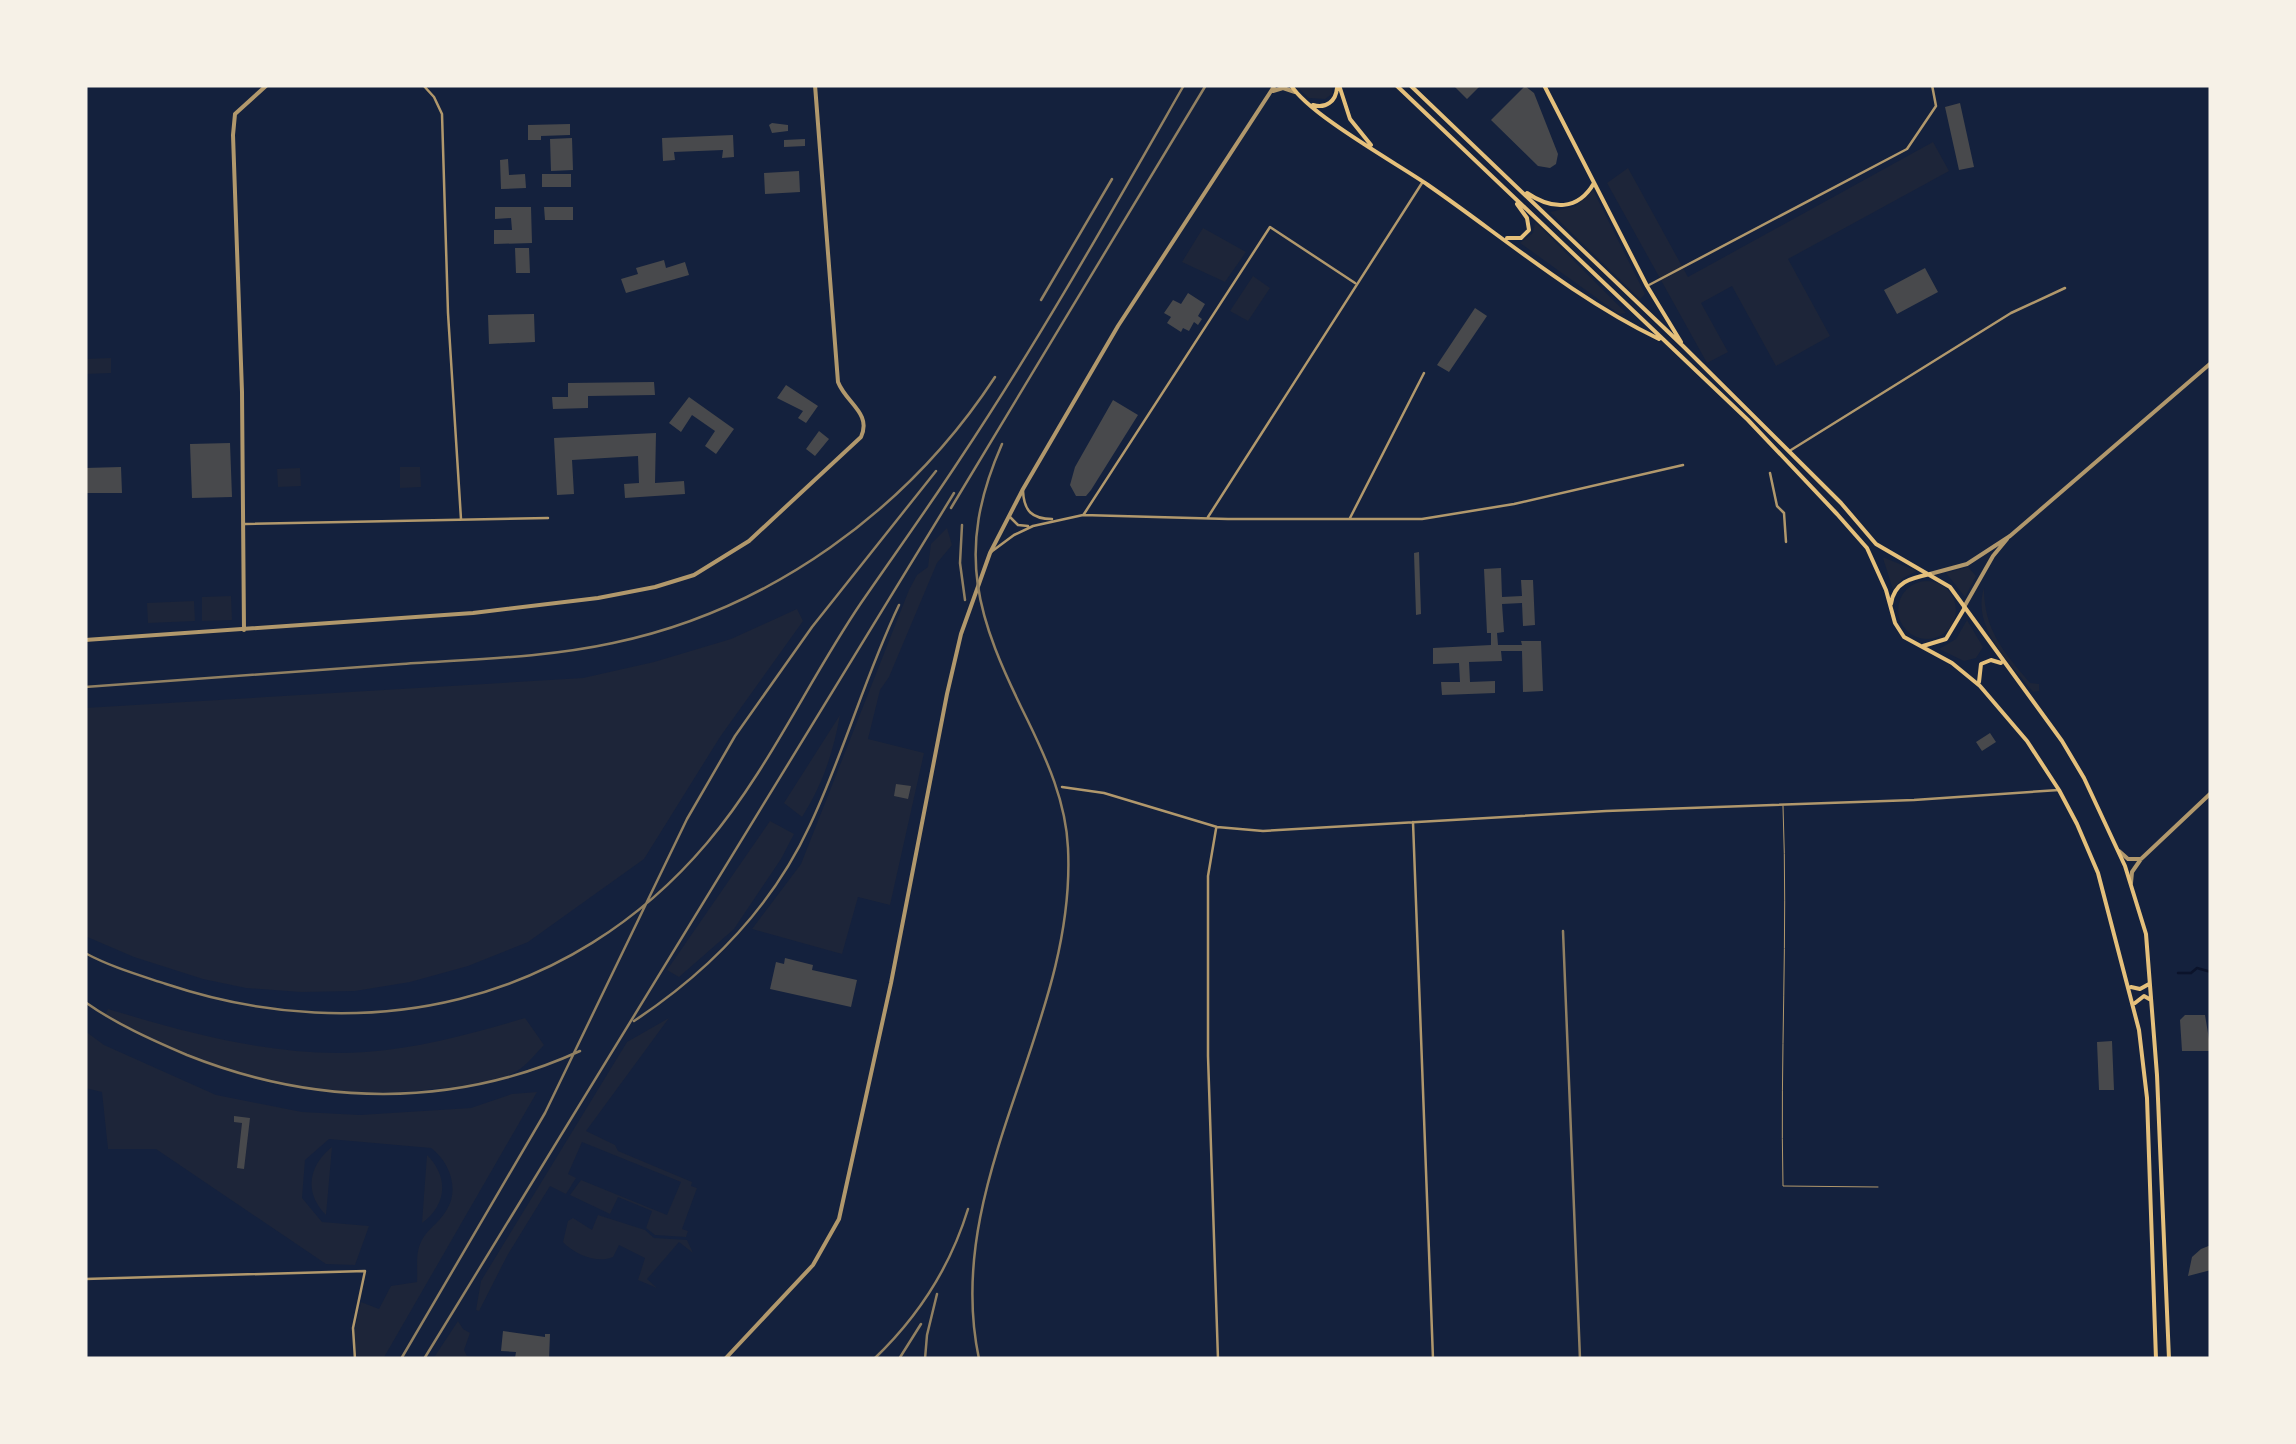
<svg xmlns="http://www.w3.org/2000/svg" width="2296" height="1444" font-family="Barlow,sans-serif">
<rect width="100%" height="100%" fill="#14213d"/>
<path fill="#1d2539" d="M 1295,85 L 1333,85 L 1332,94 L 1325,99 L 1309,98 Z
M 1933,142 L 1949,171 L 1788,259 L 1830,336 L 1776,366 L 1732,286 L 1701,303 L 1728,352 L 1707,363 L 1607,183 L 1628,168 L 1688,277 Z
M 1593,190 L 1645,294 L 1640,299 L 1550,212 L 1576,206 Z
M 1535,222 L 1626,313 L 1619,314 L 1520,243 L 1533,233 Z
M 1203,228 L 1246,252 L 1225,282 L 1182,262 Z
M 1253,276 L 1270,288 L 1248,321 L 1230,311 Z
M 111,358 L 111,373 L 85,374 L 85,359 Z
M 400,467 L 420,467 L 421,487 L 400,488 Z
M 300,468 L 301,486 L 278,487 L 277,469 Z
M 947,528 L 952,545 L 937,563 L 889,677 L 880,690 L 868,739 L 924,753 L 890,905 L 858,897 L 842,954 L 752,929 L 801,864 L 909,590 L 917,575 L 928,567 L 931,544 Z
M 1883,558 L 1885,558 L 1917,571 L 1903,578 L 1893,590 Z
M 1968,567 L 1976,576 L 1965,597 L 1946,573 Z
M1898 610a29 29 0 1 1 58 0a29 29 0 1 1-58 0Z
M 1984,588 C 1984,630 2003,651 2030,683 L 2039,684 L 2039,691 L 2033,692 C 2011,664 1971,628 1984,588 Z
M 231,596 L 232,620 L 202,621 L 202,597 Z
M 194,601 L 195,621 L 148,623 L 147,603 Z
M 797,609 L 803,621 L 720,737 L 644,859 L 528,942 L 468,966 L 410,982 L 355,991 L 301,992 L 246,988 L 203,979 L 134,957 L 85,936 L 85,708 L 583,678 L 654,662 L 731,639 Z
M 1967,620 L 1983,647 L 1976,658 L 1964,661 L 1939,649 L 1956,639 Z
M 840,715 C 833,753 823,784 802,817 L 784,803 Z
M 770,821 L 794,834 L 781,859 L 734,929 L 679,977 L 667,970 Z
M 108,1009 C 191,1034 278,1058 366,1052 C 420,1048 474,1033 525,1018 L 544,1045 C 536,1053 527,1065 517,1071 C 497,1083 457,1087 434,1089 C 317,1103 205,1078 105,1015 Z
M 669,1018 L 586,1131 L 615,1145 L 618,1151 L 692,1182 L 691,1186 L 697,1188 L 682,1229 L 688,1231 L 686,1237 L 655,1235 L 646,1228 L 652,1211 L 618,1197 L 610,1214 L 570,1195 L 581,1180 L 667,1215 L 681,1182 L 582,1142 L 568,1174 L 576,1178 L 566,1194 L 550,1186 L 507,1256 L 479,1311 L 476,1310 L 481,1281 L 627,1042 Z
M 85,1031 L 104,1045 L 216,1095 L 302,1112 L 360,1115 L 471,1108 L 512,1094 L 537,1092 L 383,1359 L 354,1359 L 355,1328 L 361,1302 L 379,1309 L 391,1286 L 417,1282 C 418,1269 415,1254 421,1242 C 426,1230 439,1223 446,1211 C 460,1190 450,1162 431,1148 L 329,1139 L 305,1160 L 302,1198 L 322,1222 L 369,1226 L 355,1265 L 326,1264 L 156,1149 L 108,1149 L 102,1092 L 85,1088 Z
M 332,1147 L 326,1215 C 304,1193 308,1166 332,1147 Z
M 427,1155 C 449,1177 447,1205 422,1223 Z
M 598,1215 L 645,1230 L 654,1238 L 687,1240 L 693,1253 L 679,1242 L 647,1279 L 657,1288 L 638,1280 L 645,1258 L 619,1245 L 613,1257 C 597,1264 574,1254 563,1242 L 568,1221 L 573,1218 L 592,1230 Z
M 458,1321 L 463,1329 L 470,1333 L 464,1350 L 467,1356 L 497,1359 L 433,1359 Z"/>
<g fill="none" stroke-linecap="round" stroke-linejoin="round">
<path stroke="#0b132b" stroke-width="2.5" d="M 2178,973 L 2191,973 L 2197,968 L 2211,972"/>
</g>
<path fill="#48494c" d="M 1453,85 L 1481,85 L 1467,99 Z
M 1525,86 L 1534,93 L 1558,154 L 1556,164 L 1550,168 L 1538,166 L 1491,120 Z
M 1960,103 L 1974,167 L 1959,170 L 1945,107 Z
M 772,123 L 788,125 L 788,131 L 772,133 L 769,125 Z
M 570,124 L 570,135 L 541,136 L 541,140 L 528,140 L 528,125 Z
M 733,135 L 734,157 L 722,158 L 723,150 L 674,152 L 675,160 L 663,161 L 662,138 Z
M 572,138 L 573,170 L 551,171 L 550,139 Z
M 805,139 L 805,146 L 784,147 L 784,140 Z
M 508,159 L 509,175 L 525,174 L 526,188 L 501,189 L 500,160 Z
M 799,171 L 800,192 L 765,194 L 764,173 Z
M 542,174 L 571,174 L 571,187 L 542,187 Z
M 495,207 L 531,207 L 532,243 L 494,244 L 494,230 L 512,230 L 511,218 L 495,219 Z
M 544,207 L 573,207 L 573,220 L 545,220 Z
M 515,248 L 529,248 L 530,273 L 516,273 Z
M 664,260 L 666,268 L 685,262 L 689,275 L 626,293 L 621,279 L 638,274 L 636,268 Z
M 1925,268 L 1938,292 L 1897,314 L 1884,290 Z
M 1188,293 L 1205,304 L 1198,316 L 1202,319 L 1198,325 L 1194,322 L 1189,331 L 1183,328 L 1181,332 L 1167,323 L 1171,317 L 1164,313 L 1173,300 L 1181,304 Z
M 1475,308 L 1487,316 L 1449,372 L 1437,365 Z
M 534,314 L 535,342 L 489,344 L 488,315 Z
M 654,382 L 655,395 L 588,396 L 588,408 L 553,409 L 552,397 L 568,397 L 568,383 Z
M 786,385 L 818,406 L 806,423 L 798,418 L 803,411 L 777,398 Z
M 689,397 L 734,429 L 716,454 L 705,446 L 715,431 L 692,415 L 681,432 L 669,423 Z
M 1113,400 L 1138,415 L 1091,490 L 1086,496 L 1076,496 L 1070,485 L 1075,467 Z
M 819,431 L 829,439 L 815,456 L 806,449 Z
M 656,433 L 655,483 L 684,481 L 685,494 L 625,498 L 624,484 L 639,483 L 638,456 L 572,460 L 574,494 L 557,495 L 554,438 Z
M 230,443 L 232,497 L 192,498 L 190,444 Z
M 121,467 L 122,493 L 85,493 L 85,468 Z
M 1419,552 L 1421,614 L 1416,615 L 1414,553 Z
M 1501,568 L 1502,597 L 1522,596 L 1521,580 L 1533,580 L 1535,625 L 1523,626 L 1522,603 L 1502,604 L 1504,632 L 1497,633 L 1498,645 L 1522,645 L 1521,641 L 1541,641 L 1543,691 L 1523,692 L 1522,651 L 1501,651 L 1502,661 L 1469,662 L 1470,682 L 1495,681 L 1495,693 L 1442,695 L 1441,682 L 1460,682 L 1459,663 L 1433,664 L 1433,648 L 1491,645 L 1491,633 L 1487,633 L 1484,569 Z
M 1990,733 L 1996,742 L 1982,751 L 1976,742 Z
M 896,784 L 911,786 L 908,799 L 894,796 Z
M 785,958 L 813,965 L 812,970 L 857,980 L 851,1007 L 770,989 L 776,962 L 784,964 Z
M 2185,1015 L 2205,1015 L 2211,1051 L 2182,1051 L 2180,1020 Z
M 2112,1041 L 2114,1090 L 2099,1090 L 2097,1042 Z
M 234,1116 L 250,1118 L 244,1169 L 237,1168 L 242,1123 L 234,1122 Z
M 2211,1245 L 2211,1270 L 2188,1276 L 2192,1257 L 2201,1249 Z
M 503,1331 L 545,1337 L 545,1334 L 550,1334 L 549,1359 L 515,1358 L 516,1352 L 501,1351 Z"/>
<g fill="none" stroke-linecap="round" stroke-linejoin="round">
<path stroke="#b1986c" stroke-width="1" d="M 1783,806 C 1788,933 1780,1059 1783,1186 L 1878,1187"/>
<path stroke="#b1986c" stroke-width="2.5" d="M 423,85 L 434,97 L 442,114 L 448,313 L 461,519
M 1649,285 L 1907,149 L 1936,106 L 1932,85
M 1791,450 L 2011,313 L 2065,288
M 1770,473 L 1777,506 L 1784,513 L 1786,542
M 1023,491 C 1024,511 1032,519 1052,519
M 1084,514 L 1270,227 L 1355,283
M 1010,517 L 1018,525 L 1028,526
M 1208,517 L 1422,183
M 1350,518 L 1424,373
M 245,524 L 548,518
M 991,552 L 1014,535 L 1033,526 L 1083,515 L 1228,519 L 1422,519 L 1514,504 L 1683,465
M 1062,787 L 1104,793 L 1217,827 L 1263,831 L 1606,811 L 1914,800 L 2059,790
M 1413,822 L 1433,1359
M 1216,829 L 1208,876 L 1208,1056 L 1218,1359
M 85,1279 L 365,1271 L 353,1328 L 355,1359"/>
<path stroke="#b1986c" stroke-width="4" d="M 1273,91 L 1283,88 L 1295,92
M 1930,574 L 1967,564 L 2010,536 L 2211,363
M 1964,607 L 1993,556 L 2007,539
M 244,630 L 242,392 L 233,135 L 235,114 L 267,85
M 85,640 L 473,613 L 598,598 L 655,587 L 694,575 L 749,541 L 861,437 C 872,413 846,403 838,382 L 815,85
M 2119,851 L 2128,859 L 2141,859
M 2131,883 L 2132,872 L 2141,859 L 2211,793
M 725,1359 L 813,1265 L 839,1219 L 891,983 L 947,694 L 961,634 L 990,553 L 1023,489 L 1118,326 L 1275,85"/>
<path stroke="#e5c07b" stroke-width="4" d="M 1291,85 C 1308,114 1396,163 1428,185 C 1503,237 1576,299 1659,339
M 1339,85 L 1350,119 L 1371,145
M 1396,85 L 1748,420 L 1837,514 L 1867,548 L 1886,590 L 1895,623 L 1904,637 L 1952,663 L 1980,686 L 2027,741 L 2059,790 L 2077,824 L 2098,873 L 2139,1030 L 2147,1098 L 2156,1359
M 1410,85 L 1683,346 L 1841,503 L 1876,544 L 1950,587 L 2062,741 L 2084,778 L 2125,866 L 2146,934 L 2157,1075 L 2169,1359
M 1544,85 L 1647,286 L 1681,342
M 1313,105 C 1326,109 1336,101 1337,88
M 1527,193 C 1552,210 1578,211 1594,183
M 1507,238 L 1521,238 L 1529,230 L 1527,218 L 1517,204
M 1891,604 C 1894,582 1911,578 1930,574
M 1923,646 L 1946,639 L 1964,609
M 1979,682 L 1981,664 L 1991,660 L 2001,663
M 2131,987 L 2140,989 L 2149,984
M 2135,1003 L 2144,996 L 2151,1000"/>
<path stroke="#918062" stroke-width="2.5" d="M 1041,300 L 1112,179
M 951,508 L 1206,85
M 962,525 L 960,563 L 965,600
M 85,687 C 191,679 297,672 402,664 C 472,659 544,658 613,643 C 770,610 908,510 995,377
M 1563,931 L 1580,1359
M 85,953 C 111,967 139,975 166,984 C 364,1050 570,1005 707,843 C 768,771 808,681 861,603 C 894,555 928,508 960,459 C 1040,339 1112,211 1184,85
M 85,1002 C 116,1024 152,1040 187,1055 C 315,1106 453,1109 580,1051
M 634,1021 C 708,972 772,907 810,825 C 844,753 865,676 899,605
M 401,1359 L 545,1113 L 687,819 L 735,736 L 812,627 L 936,471
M 424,1359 L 954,493
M 874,1359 C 919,1316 950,1268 968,1209
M 899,1359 L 921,1324
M 925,1359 L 927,1335 L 937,1294
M 979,1359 C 941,1180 1077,1025 1068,848 C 1066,802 1047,760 1027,719 C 977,618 954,553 1002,444"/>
</g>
<rect width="2296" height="1444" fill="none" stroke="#f6f1e7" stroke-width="175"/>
</svg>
